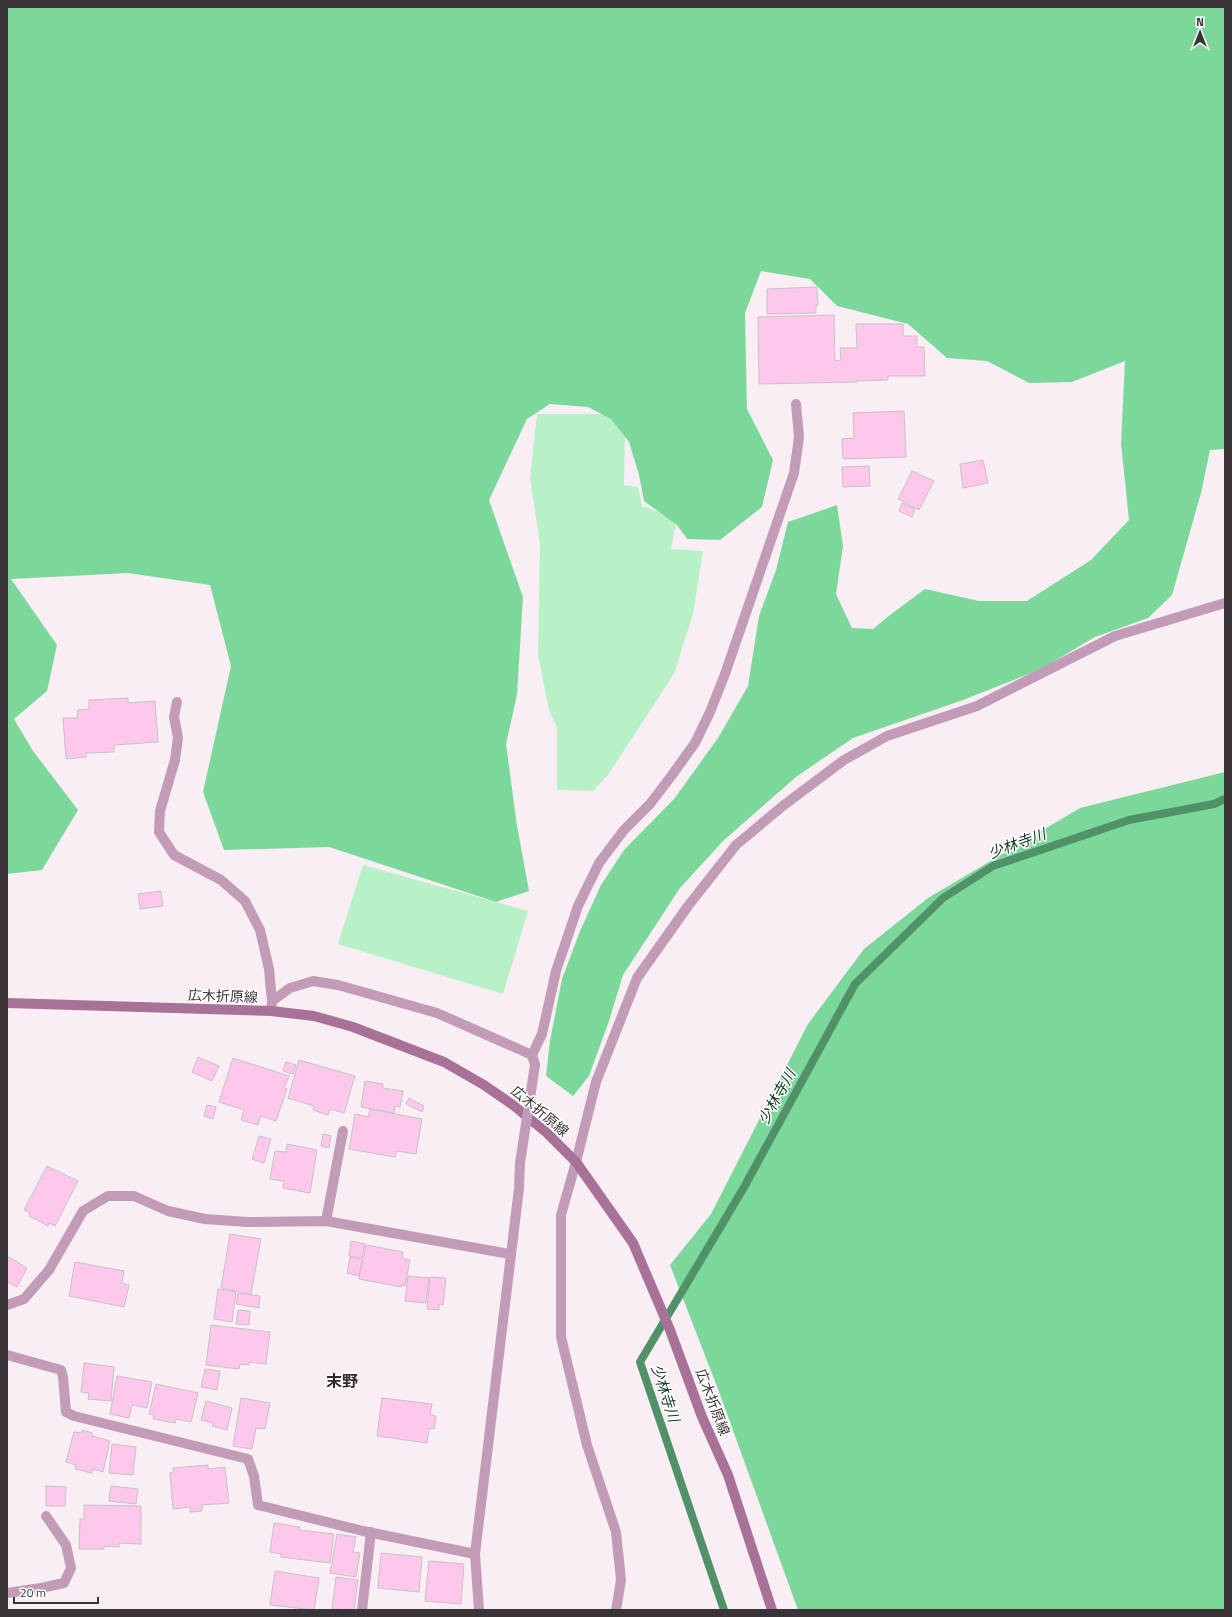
<svg xmlns="http://www.w3.org/2000/svg" width="1232" height="1617" font-family="'Titillium Web','Noto Sans JP',sans-serif">
  <rect width="100%" height="100%" fill="#f8eef4"/>
  <g fill="#b8f1c8">
    <path d="M537 414H607L625 430 624 485 638 487 642 506 677 518 671 549 703 551 693 614 674 674 608 775 593 791 557 790V728L549 710 538 655 540 544 530 478Z"/>
    <path d="M363 865 528 911 503 994 338 944Z"/>
  </g>
  <g fill="#7bd89a">
    <path d="M7 7H1225V449L1210 450 1201 493 1172 595 1148 618 1095 637 1041 669 963 700 853 738 796 777 723 841 680 888 623 975 609 1021 589 1076 573 1096 546 1076 550 1041 562 979 580 931 601 885 624 850 674 799 718 738 748 686 759 616 776 570 788 522 837 505 843 546 836 594 852 628 873 629 890 615 925 589 979 601H1027L1091 560 1129 520 1121 443 1125 361 1072 382 1029 383 987 361 947 358 908 324 837 306 810 279 761 271 745 313 747 409 773 460 762 507 720 540 687 539 677 525 644 501 639 475 629 442 611 419 588 407 550 404 527 419 489 500 523 597 517 695 506 744 517 826 529 891 496 902 329 847 224 850 203 792 231 666 210 585 128 573 11 579 57 645 47 691 14 719 33 751 78 810 42 870 7 874Z"/>
    <path d="M1225 772V1610H798L718 1389 670 1265 711 1214 808 1024 864 949 928 898 1080 808Z"/>
  </g>
  <g fill="none" stroke-linecap="round" stroke-linejoin="round">
    <path stroke="#519167" stroke-width="8" d="M724 1610 640 1362 743 1189 855 984 943 898 993 866 1129 820 1214 804 1225 799"/>
  </g>
  <g fill="#fdc8ec" stroke="#c9c0c6">
    <path d="M817 287 818 305H816V313L767 314V289Z"/>
    <path d="M834 315 835 361 841 360 840 348H857L856 324H903V336H917V347H924L925 376H888V380L857 381V382L759 384 758 317Z"/>
    <path d="M904 411 906 457 843 459 842 439 854 438 853 413Z"/>
    <path d="M983 460 988 483 963 488 960 464Z"/>
    <path d="M869 466 870 486 843 487 842 467Z"/>
    <path d="M912 471 934 481 919 510 898 499Z"/>
    <path d="M902 503 915 509 912 517 899 511Z"/>
    <path d="M128 698V703L155 701 158 742 114 745V752L86 753V757L66 759 63 718H77L78 710 89 709V700Z"/>
    <path d="M161 891 163 906 140 909 138 894Z"/>
    <path d="M198 1057 219 1066 212 1081 192 1072Z"/>
    <path d="M233 1058 289 1076 284 1088 287 1089 276 1121 261 1116 258 1125 241 1120 244 1110 219 1102Z"/>
    <path d="M299 1060 355 1076 344 1113 330 1109 328 1115 313 1110 314 1106 288 1098Z"/>
    <path d="M286 1062 296 1065 293 1074 283 1071Z"/>
    <path d="M365 1081 383 1084V1088L403 1091 400 1107 395 1106 394 1113 361 1107Z"/>
    <path d="M409 1098 424 1106 422 1112 406 1104Z"/>
    <path d="M207 1105 216 1107 213 1119 204 1116Z"/>
    <path d="M370 1109 422 1119 416 1154 397 1151 395 1157 349 1149 355 1114 368 1117Z"/>
    <path d="M323 1134 331 1136 329 1148 321 1146Z"/>
    <path d="M259 1136 271 1139 264 1163 252 1159Z"/>
    <path d="M287 1144 317 1150 310 1193 283 1188 284 1181 270 1179 275 1151 286 1152Z"/>
    <path d="M47 1166 78 1181 55 1226 49 1223 48 1226 29 1216 30 1213 24 1210Z"/>
    <path d="M230 1234 261 1239 251 1294 221 1288Z"/>
    <path d="M351 1241 365 1244 362 1258 349 1256Z"/>
    <path d="M366 1245 403 1252 402 1258 410 1260 405 1286 402 1285 401 1287 359 1279Z"/>
    <path d="M7 1256 27 1268 17 1287 7 1282Z"/>
    <path d="M350 1257 362 1260 359 1276 347 1273Z"/>
    <path d="M75 1262 124 1271 122 1283 129 1285 124 1307 69 1296Z"/>
    <path d="M408 1276 429 1278 426 1303 405 1301Z"/>
    <path d="M430 1277 446 1278 443 1305 439 1304V1310L427 1309Z"/>
    <path d="M218 1289 236 1292 232 1322 214 1319Z"/>
    <path d="M238 1293 260 1296 259 1308 236 1304Z"/>
    <path d="M238 1310 250 1311 249 1325 236 1324Z"/>
    <path d="M211 1325 270 1332 266 1364 249 1362V1365L240 1364 239 1369 206 1365Z"/>
    <path d="M84 1363 114 1367 111 1401 88 1399 89 1393 81 1392Z"/>
    <path d="M205 1369 220 1371 217 1390 201 1387Z"/>
    <path d="M117 1376 152 1382 147 1408 132 1405 129 1418 110 1414Z"/>
    <path d="M156 1384 198 1393 191 1422 176 1419 175 1423 153 1419 154 1415 149 1414Z"/>
    <path d="M241 1398 270 1403 265 1429 256 1428 252 1449 233 1446Z"/>
    <path d="M382 1398 432 1404 430 1415 436 1416 434 1429 429 1428 427 1443 377 1436Z"/>
    <path d="M206 1401 232 1408 227 1430 212 1426 213 1423 201 1420Z"/>
    <path d="M82 1430 92 1433V1436L110 1441 103 1472 93 1469 92 1473 75 1469 76 1465 66 1462 74 1432 81 1433Z"/>
    <path d="M112 1444 136 1447 133 1475 109 1473Z"/>
    <path d="M208 1465V1469L225 1467 229 1503 202 1505V1511L190 1512V1507L173 1509 170 1473 173 1472V1468Z"/>
    <path d="M46 1486 66 1487 65 1506H46Z"/>
    <path d="M111 1486 138 1489 136 1504 109 1501Z"/>
    <path d="M84 1505 141 1506V1544L119 1543V1547L104 1546V1549H79L80 1519H84Z"/>
    <path d="M274 1523 300 1527 299 1530 334 1534 330 1563 281 1557V1554L270 1552Z"/>
    <path d="M337 1534 356 1537 353 1552 360 1553 356 1577 330 1573Z"/>
    <path d="M381 1553 422 1557 419 1592 378 1588Z"/>
    <path d="M429 1561 464 1564 461 1604 425 1601Z"/>
    <path d="M275 1571 319 1578 314 1610 270 1605Z"/>
    <path d="M336 1577 358 1580 354 1610 332 1609Z"/>
  </g>
  <g fill="none" stroke-linecap="round" stroke-linejoin="round">
    <g stroke="#c29cb6" stroke-width="10">
      <path d="M177 702 174 717 178 738 175 760 160 811 159 832 174 855 221 880 245 901 260 930 269 969 272 1001"/>
      <path d="M532 1055 542 1034 556 971 578 906 599 863 624 830 650 804 672 775 695 743 710 712 725 674 794 473 799 437 796 404"/>
      <path d="M326 1221 343 1131"/>
    </g>
    <g stroke="#c29cb6" stroke-width="10">
      <path d="M271 1011 272 1001 290 988 313 981 338 985 437 1013 532 1055 535 1065"/>
      <path d="M7 1305 24 1299 49 1270 83 1211 108 1196H134L168 1211 205 1219 248 1222 326 1221 510 1254"/>
      <path d="M7 1355 61 1370 63 1377 66 1412 74 1416 248 1459 254 1476 258 1505 363 1531 475 1554"/>
      <path d="M7 1593 41 1588 64 1583 71 1568 66 1545 46 1516"/>
      <path d="M362 1610 371 1532"/>
      <path d="M479 1610 475 1554 519 1188 520 1163"/>
      <path d="M616 1610 621 1580 616 1532 587 1445 561 1337V1215L576 1162 596 1082 637 978 688 906 736 845 784 805 844 760 887 736 977 706 1115 636 1225 603"/>
    </g>
    <path stroke="#a87298" stroke-width="10" d="M7 1003 271 1011 314 1016 353 1027 444 1062 484 1085 513 1105 547 1133 576 1162 633 1243 670 1330 702 1417 728 1475 772 1610"/>
    <path stroke="#c29cb6" stroke-width="10" d="M520 1163 535 1065"/>
  </g>
  <g text-anchor="middle" stroke-width="3" stroke-linejoin="round" paint-order="stroke">
    <g font-size="14" fill="#383437" stroke="#fff">
      <text transform="translate(223 996) rotate(2)" y="5">広木折原線</text>
      <text transform="translate(540 1111) rotate(40)" y="5">広木折原線</text>
      <text transform="translate(713 1402) rotate(69)" y="5">広木折原線</text>
    </g>
    <g font-size="15" font-style="italic" fill="#123921" stroke="#fff">
      <text transform="translate(1017 844) rotate(-20)" y="5">少林寺川</text>
      <text transform="translate(777 1097) rotate(-61)" y="5">少林寺川</text>
      <text transform="translate(665 1393) rotate(72)" y="5">少林寺川</text>
    </g>
    <g font-size="16" font-weight="bold" fill="#30292d" stroke="#fff">
      <text x="342" y="1387">末野</text>
    </g>
  </g>
  <rect width="1232" height="1617" fill="none" stroke="#383437" stroke-width="16"/>
  <g transform="translate(1200 32)" stroke="#ffffff" stroke-width="3" paint-order="stroke">
  <path d="M0-3L7 15L0 10L-7 15Z" fill="#383437"/>
  <text y="-6" font-size="11" font-weight="bold" text-anchor="middle" fill="#383437">N</text>
  </g>
  <path d="M14 1597v6h84v-6" fill="none" stroke="#383437" stroke-width="2"/>
  <text x="20" y="1597" font-size="12" fill="#383437" stroke="#ffffff" stroke-width="3" paint-order="stroke">20 m</text>
</svg>
